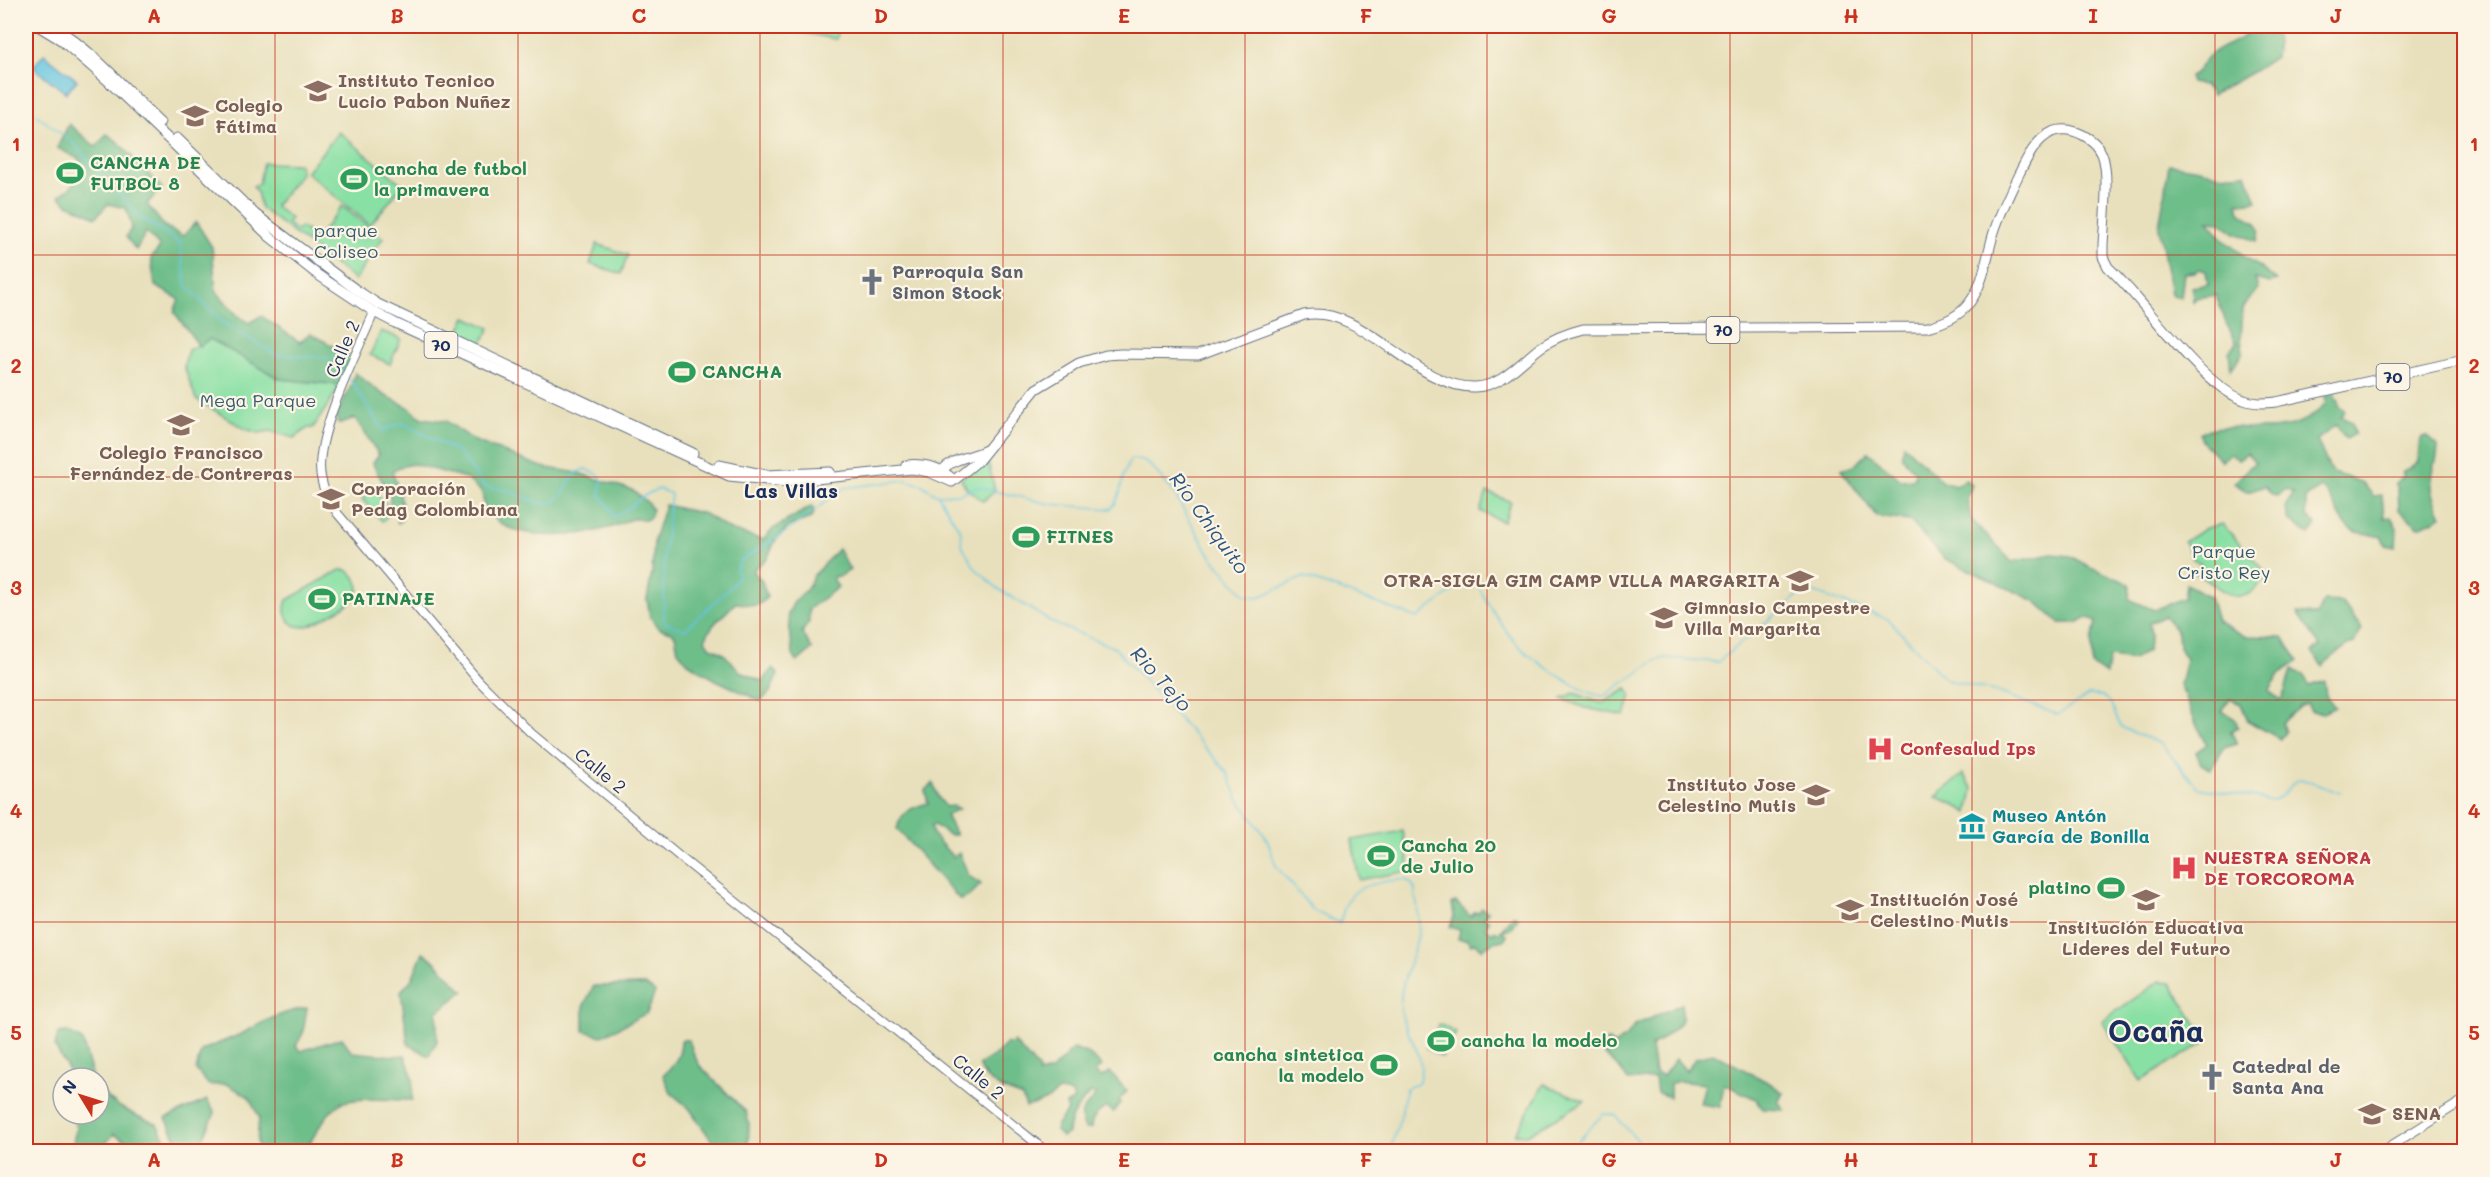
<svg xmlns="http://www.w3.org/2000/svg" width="2490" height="1177" font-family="Mali,sans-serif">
  <rect width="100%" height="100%" fill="#fcf5e5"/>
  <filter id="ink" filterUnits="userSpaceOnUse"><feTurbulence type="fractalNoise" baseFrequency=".0167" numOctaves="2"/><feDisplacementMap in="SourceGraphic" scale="12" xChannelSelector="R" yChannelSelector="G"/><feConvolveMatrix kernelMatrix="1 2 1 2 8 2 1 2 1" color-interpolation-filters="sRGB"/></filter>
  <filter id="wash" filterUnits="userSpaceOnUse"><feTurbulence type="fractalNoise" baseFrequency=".008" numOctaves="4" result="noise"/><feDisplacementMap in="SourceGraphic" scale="24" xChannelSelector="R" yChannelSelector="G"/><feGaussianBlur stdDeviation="1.35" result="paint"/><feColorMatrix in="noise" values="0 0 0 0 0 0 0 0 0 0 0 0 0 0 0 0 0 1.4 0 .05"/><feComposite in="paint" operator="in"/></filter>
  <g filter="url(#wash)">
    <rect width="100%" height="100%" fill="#e8e0bc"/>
    <g fill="#89e0a4" stroke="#528881" stroke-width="1.5">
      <path d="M769 26H838L836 39Z"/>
      <path d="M339 132 403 185 370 225 306 172Z"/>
      <path d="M263 163 299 164 301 173 275 206 291 219 287 223 297 231 301 227 317 238 342 206 383 238 355 280 261 208 257 192 253 186 259 184Z"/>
      <path d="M597 244 628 255 621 274 590 264Z"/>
      <path d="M466 317 490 328 481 344 459 331Z"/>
      <path d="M381 331 401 339 390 364 370 355Z"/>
      <path d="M210 338 280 379 341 385 313 428H308L294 438 270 431 259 433 245 429 196 399 184 366 188 350Z"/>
      <path d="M984 463 989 465 995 491 983 501 967 489 961 479 971 469Z"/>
      <path d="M373 489 393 511 382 521 362 499Z"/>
      <path d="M1487 492 1511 502 1503 522 1480 511Z"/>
      <path d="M2222 524 2266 572 2267 578C2260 583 2254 591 2248 594 2231 604 2211 580 2196 573L2201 563 2193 559 2184 542 2206 528Z"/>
      <path d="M340 570H347L355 577 359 587C359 588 357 595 357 596 352 604 317 623 307 626 290 630 281 614 287 600Z"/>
      <path d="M1627 689 1631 695 1625 716 1585 708 1562 699 1574 693 1602 703Z"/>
      <path d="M1963 774 1973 789 1968 813 1952 803 1936 797Z"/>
      <path d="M1403 831 1410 871 1359 880 1352 840Z"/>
      <path d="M2160 981 2170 982 2207 1041 2141 1081 2102 1021Z"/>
      <path d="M1439 1024 1456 1033 1442 1057 1426 1048Z"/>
      <path d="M1544 1084 1585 1101 1527 1135 1515 1134Z"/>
    </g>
    <g fill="#6ebe8a" stroke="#447674" stroke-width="1.5">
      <path d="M2253 26H2274L2277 42 2275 57 2254 71 2212 95 2204 85 2191 83 2189 77C2199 73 2201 64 2209 56 2222 44 2245 42 2253 26Z"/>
      <path d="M69 124 96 147 107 134 117 141 162 188 147 204 164 226 183 236 196 222 212 247 216 291 237 315 249 323 261 316 300 342 310 333 352 357 341 385 280 379 210 339 199 346 174 312 179 299 155 286 151 258 160 247 146 232 136 250 126 237 132 227 126 208 108 204 96 217 68 204 59 196 71 187 82 168 79 159 57 148Z"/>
      <path d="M2169 164 2205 170 2219 175 2246 173 2257 201 2238 203 2240 212 2256 223 2260 230 2257 241 2235 233 2220 222 2208 221 2225 241 2277 281 2270 283 2255 279 2258 288 2243 308 2241 339 2243 353 2231 369 2229 352 2237 343 2226 323 2216 295 2196 298 2193 302 2192 287 2208 284 2206 271 2198 269 2195 272 2184 273 2181 298 2171 294 2159 228Z"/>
      <path d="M355 373 384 395 408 407 422 418 446 421 475 441 542 467 578 473 632 490 648 503 652 510 651 516 646 520C622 517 632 522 612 527 580 536 544 539 512 529 501 526 493 517 485 511L482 492 465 478 413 464 399 467 392 472C399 487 404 505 401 521L398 523 390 502V495C383 489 385 484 380 477 377 471 374 469 373 463L379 455 355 418 338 424 336 416C342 401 353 388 355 373Z"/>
      <path d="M2335 394V399L2339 401V407L2345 411 2341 417 2352 422 2355 434 2346 439 2336 425 2317 440 2331 472 2363 483 2373 496 2382 495 2384 518 2391 517 2397 528 2396 547 2385 545 2382 537C2373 535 2356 534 2349 528 2335 516 2337 499 2321 488L2306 498V515L2316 524 2310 535 2289 520 2285 507 2294 493 2286 489 2278 496 2272 495 2265 486 2248 492 2234 483 2255 462 2247 453 2238 459 2230 453 2222 461 2202 441 2200 434C2212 422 2247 429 2264 429 2287 430 2311 420 2326 404L2325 396Z"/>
      <path d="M2422 437H2428L2438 446C2438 461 2433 466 2432 479 2430 492 2437 504 2442 516L2419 527 2399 510 2398 489 2395 483 2404 476 2402 472 2418 462 2419 446Z"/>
      <path d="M1903 444 1942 482 1955 486 1966 480 1972 485 1967 498 1971 519 2012 562 2052 554 2070 556 2088 566 2130 584 2129 599 2154 610 2184 598 2186 584 2210 597 2217 621 2244 636 2283 637 2298 661 2279 674 2269 691 2280 700C2288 691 2286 679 2293 669L2296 673 2304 675 2309 686 2324 681 2326 696 2335 707 2323 713 2311 711 2307 704 2301 706 2282 723 2285 731 2280 739 2248 721 2241 704 2230 699 2222 711 2235 719 2238 727 2231 731 2237 744 2224 748 2211 769 2201 764 2196 752 2207 744 2196 724 2180 685 2186 659 2179 648 2178 633 2165 616 2149 623 2151 634 2147 651 2133 660 2109 657 2106 675 2092 665V642L2096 622 2087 617 2077 623H2060L2035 601 1945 559 1910 521 1877 517 1841 470 1856 464 1868 452 1901 480 1914 479 1915 472 1902 457Z"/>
      <path d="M665 505 705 514 730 530 763 540 773 529 812 506 814 513 811 518 789 526 775 541 767 559 755 568 754 572 762 581 767 597C756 611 749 603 735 603 725 615 710 624 705 640L709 646 724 654 741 672 762 681 773 668 778 674 770 692 761 701 716 680 688 663 678 651 675 635 672 632 658 628 650 616 647 599 652 573 654 540Z"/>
      <path d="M838 549 850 570 839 577 834 576 833 579 838 587 809 609V622L802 632 812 649 797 662 793 655 788 614 794 602 807 589 814 575Z"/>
      <path d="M2324 601 2342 602 2362 629 2354 643 2347 645 2322 666 2312 652 2320 646 2297 613 2316 615Z"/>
      <path d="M933 783 938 797 946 807 953 806 959 809 946 815 956 835H949L934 825 931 827 933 835 953 857 959 853 969 876 981 884 969 896 960 900 897 829C901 810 912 808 928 803L925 790Z"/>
      <path d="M1456 902 1471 917 1475 912 1478 913 1482 908 1488 912 1484 917 1489 921 1485 928 1493 933 1495 930 1499 933 1513 915 1518 918 1509 930 1505 929 1503 932 1507 936 1504 940 1493 942 1482 949 1475 943 1471 945 1467 940 1458 939 1460 930 1450 927 1454 916 1452 903Z"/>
      <path d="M423 952C439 962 449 979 464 991L437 1012V1041L429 1056 408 1044 401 991 412 979Z"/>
      <path d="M645 985 655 992 647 1013 602 1036 584 1031V1005L594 986Z"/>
      <path d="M1682 1004V1020C1674 1029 1661 1041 1651 1046L1655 1073 1663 1076 1676 1059 1686 1071 1695 1059 1713 1053 1771 1084 1783 1093 1778 1101 1784 1110 1763 1109 1756 1099 1724 1084 1720 1107 1700 1104 1705 1084 1678 1081 1670 1084V1097L1657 1093 1655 1078 1628 1081 1621 1070 1602 1052 1607 1040 1614 1045 1627 1036 1635 1025Z"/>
      <path d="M307 1008 303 1033 296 1046 301 1051 342 1038 352 1052 393 1056 405 1055 413 1078 412 1100C397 1100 349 1096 338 1105 323 1117 315 1135 305 1151H260L257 1143 259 1117 249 1097 227 1084 209 1085 196 1070 201 1051C215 1044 231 1039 245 1032 265 1021 284 1011 307 1008Z"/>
      <path d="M67 1032 82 1040 93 1078H73L55 1047 58 1033Z"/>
      <path d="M681 1040H689L694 1055 700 1066 746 1112 749 1124 748 1148 734 1151H712L715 1145 689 1108 671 1093 663 1075C675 1064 681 1056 681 1040Z"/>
      <path d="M1014 1042 1039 1070 1038 1074 1051 1071 1073 1049 1087 1053 1102 1066 1095 1071 1100 1078 1110 1072 1127 1091 1119 1100 1121 1103 1113 1112 1107 1107C1098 1112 1091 1117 1091 1129H1085C1075 1107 1088 1110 1096 1094L1090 1093C1079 1106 1069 1115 1068 1133L1062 1137 1056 1131 1057 1124 1068 1111 1066 1105 1074 1100 1072 1093 1058 1091C1049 1101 1038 1104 1026 1107L1022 1097C1008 1092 983 1081 979 1065L997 1054 1007 1043 1010 1045Z"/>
      <path d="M99 1088C109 1105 138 1117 157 1124L168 1146 133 1145 114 1134 106 1143 103 1151H71L76 1129 74 1114H99Z"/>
      <path d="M207 1100 215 1113 203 1139 180 1147 166 1118Z"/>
    </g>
    <path fill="#63c6e1" stroke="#3f7aa0" stroke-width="1.5" d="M44 54 77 80 66 93 33 67Z"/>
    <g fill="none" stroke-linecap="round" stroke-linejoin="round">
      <g stroke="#63c6e1" stroke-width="1.5">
        <path d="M26 107 72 142 140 217 180 243 186 285 223 323 277 355 336 358 344 371"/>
        <path d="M349 378 383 430 403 423 458 452 485 487C493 488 502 489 509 491 528 498 549 514 564 492 571 481 572 473 585 469L599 475 602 480 600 495 609 506 614 517C631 509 641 494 659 489L671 494 664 554V622L685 630C702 611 723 598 738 577L736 570 740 561 783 534 844 488 905 480 922 485 938 495 961 532 962 545 975 568 997 588 1053 623 1115 648 1227 772 1238 799 1267 839 1276 866 1314 911 1340 923C1343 910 1346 898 1358 890 1366 884 1395 879 1405 880 1410 881 1413 885 1415 889 1416 903 1421 921 1418 935 1413 959 1398 985 1401 1011 1405 1039 1429 1054 1418 1084L1406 1088 1401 1116 1390 1150 1398 1152"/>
        <path d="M938 495 958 494 978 487 1050 504 1111 509C1125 493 1118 478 1131 459L1143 461 1151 466 1171 489 1211 556 1245 595 1259 597 1304 577 1417 618 1467 581 1477 584C1486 601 1505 632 1518 645 1533 660 1584 696 1604 696L1655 661 1664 658 1718 662 1801 593 1813 592 1888 619 1946 680 1998 692 2058 715 2088 695 2102 696C2116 702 2113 719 2123 728L2161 744 2198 788 2273 801C2285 797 2289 782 2301 779L2340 793"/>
        <path d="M1568 1152 1603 1114 1615 1115 1647 1152"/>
      </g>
    </g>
  </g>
  <g filter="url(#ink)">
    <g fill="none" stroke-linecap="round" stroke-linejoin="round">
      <defs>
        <g id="tertiary">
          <path d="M374 312C358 352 313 437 321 477 323 491 330 502 338 514L478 680 531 733 680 857 1047 1152"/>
          <path d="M2381 1152 2464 1100"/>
        </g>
        <g id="primary">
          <path d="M38 26 61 40 106 79 270 237 318 275 374 312 395 323 729 476 787 482 912 469 929 472 952 482 979 460 1036 389 1079 363 1106 355 1121 354 1198 355 1304 315C1363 304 1416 389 1475 387 1503 386 1519 363 1541 347 1554 338 1567 333 1583 329L1928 327C1945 322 1959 317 1970 302 1985 282 1987 252 1995 229 2001 211 2009 195 2017 178 2030 152 2046 116 2083 135 2091 139 2098 145 2102 154 2110 173 2104 223 2103 245V257L2108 267C2145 301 2200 385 2244 400 2254 404 2265 403 2276 402L2464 360"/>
          <path d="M53 26C94 51 125 89 160 122"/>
          <path d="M177 138 255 214 355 289 378 304 693 453"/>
          <path d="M719 465 766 475 830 472"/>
          <path d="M906 465C926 463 939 467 954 480"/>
          <path d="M939 475C950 457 968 459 986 450"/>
        </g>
      </defs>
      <use href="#tertiary" stroke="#636d7f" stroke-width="10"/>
      <use href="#primary" stroke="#636d7f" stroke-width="11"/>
      <use href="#tertiary" stroke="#fff" stroke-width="8"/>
      <use href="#primary" stroke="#fff" stroke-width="9"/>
    </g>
  </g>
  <path fill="none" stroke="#c8321e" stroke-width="1.5" stroke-opacity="0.55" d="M275 26V1152M518 26V1152M760 26V1152M1003 26V1152M1245 26V1152M1487 26V1152M1730 26V1152M1972 26V1152M2215 26V1152M26 255H2464M26 477H2464M26 700H2464M26 922H2464"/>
  <defs>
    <symbol id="university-bare" viewBox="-9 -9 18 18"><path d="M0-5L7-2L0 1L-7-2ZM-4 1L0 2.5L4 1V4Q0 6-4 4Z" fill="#8d6e63" stroke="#fcf5e5" stroke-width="2.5" paint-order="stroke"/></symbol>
    <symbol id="school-bare" viewBox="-9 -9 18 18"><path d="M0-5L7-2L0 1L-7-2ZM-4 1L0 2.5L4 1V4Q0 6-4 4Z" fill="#8d6e63" stroke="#fcf5e5" stroke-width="2.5" paint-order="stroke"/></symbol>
    <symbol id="stadium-bare" viewBox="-9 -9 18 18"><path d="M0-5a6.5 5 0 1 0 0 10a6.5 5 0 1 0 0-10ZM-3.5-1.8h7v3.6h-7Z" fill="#2e9e5b" stroke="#fcf5e5" stroke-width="2.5" paint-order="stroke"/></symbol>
    <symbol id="church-bare" viewBox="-9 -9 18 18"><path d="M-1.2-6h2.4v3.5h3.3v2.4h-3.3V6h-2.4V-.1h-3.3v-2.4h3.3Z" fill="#6b7280" stroke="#fcf5e5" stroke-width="2.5" paint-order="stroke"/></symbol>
    <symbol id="hospital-bare" viewBox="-9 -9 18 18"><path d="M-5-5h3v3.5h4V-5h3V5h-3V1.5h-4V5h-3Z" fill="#e0444e" stroke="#fcf5e5" stroke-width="2.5" paint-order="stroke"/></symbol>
    <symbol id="museum-bare" viewBox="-9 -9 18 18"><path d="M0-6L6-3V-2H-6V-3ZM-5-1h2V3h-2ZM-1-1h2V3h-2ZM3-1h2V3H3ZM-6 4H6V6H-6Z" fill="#0f9aa8" stroke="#fcf5e5" stroke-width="2.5" paint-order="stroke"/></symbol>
  </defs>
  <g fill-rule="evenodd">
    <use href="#university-bare" x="299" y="72" width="38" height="38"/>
    <use href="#school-bare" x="176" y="97" width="38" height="38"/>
    <use href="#stadium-bare" x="51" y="154" width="38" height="38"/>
    <use href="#stadium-bare" x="335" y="160" width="38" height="38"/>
    <use href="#church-bare" x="853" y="263" width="38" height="38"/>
    <use href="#stadium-bare" x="663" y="353" width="38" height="38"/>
    <use href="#school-bare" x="162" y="406" width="38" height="38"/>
    <use href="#school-bare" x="312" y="480" width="38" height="38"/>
    <use href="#stadium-bare" x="1007" y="518" width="38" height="38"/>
    <use href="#school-bare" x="1781" y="562" width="38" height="38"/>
    <use href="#stadium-bare" x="303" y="580" width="38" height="38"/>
    <use href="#school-bare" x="1645" y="599" width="38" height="38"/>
    <use href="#hospital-bare" x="1861" y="730" width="38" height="38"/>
    <use href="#school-bare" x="1797" y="776" width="38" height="38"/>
    <use href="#museum-bare" x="1953" y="807" width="38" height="38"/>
    <use href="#stadium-bare" x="1362" y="837" width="38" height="38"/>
    <use href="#hospital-bare" x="2165" y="849" width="38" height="38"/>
    <use href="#stadium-bare" x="2092" y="869" width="38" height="38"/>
    <use href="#school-bare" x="2127" y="881" width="38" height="38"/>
    <use href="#school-bare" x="1831" y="891" width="38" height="38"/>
    <use href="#stadium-bare" x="1422" y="1022" width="38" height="38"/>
    <use href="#stadium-bare" x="1365" y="1046" width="38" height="38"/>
    <use href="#church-bare" x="2193" y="1058" width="38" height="38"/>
    <use href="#university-bare" x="2353" y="1095" width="38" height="38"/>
  </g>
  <g text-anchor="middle" stroke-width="4.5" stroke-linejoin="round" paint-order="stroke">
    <g fill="#fcf5e5" stroke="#5e6a86" stroke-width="1.5">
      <rect x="1706.5" y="317" width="33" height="26" rx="4.5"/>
      <rect x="424.5" y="332" width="33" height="26" rx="4.5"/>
      <rect x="2376.5" y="364" width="33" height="26" rx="4.5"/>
    </g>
    <g font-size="16" font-weight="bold" fill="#1b2f5e">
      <text x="1723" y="336">70</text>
      <text x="441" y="351">70</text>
      <text x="2393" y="383">70</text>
    </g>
    <g font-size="18" font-weight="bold" fill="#785e54" stroke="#fcf5e5" text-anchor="start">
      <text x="338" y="87">Instituto Tecnico<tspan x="338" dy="21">Lucio Pabon Nuñez</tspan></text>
      <text x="215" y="112">Colegio<tspan x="215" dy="21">Fátima</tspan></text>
      <text x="181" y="459" text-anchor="middle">Colegio Francisco<tspan x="181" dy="21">Fernández de Contreras</tspan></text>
      <text x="351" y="495">Corporación<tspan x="351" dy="21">Pedag Colombiana</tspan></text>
      <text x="1780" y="587" text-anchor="end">OTRA-SIGLA GIM CAMP VILLA MARGARITA</text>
      <text x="1684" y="614">Gimnasio Campestre<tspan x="1684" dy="21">Villa Margarita</tspan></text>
      <text x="1796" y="791" text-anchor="end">Instituto Jose<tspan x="1796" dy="21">Celestino Mutis</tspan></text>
      <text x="1870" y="906">Institución José<tspan x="1870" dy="21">Celestino Mutis</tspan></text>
      <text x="2146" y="934" text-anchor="middle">Institución Educativa<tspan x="2146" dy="21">Lideres del Futuro</tspan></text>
      <text x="2392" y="1120">SENA</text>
    </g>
    <g font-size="18" font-weight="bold" fill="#27864d" stroke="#fcf5e5" text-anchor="start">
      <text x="90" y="169">CANCHA DE<tspan x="90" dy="21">FUTBOL 8</tspan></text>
      <text x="374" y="175">cancha de futbol<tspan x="374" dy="21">la primavera</tspan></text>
      <text x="702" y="378">CANCHA</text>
      <text x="1046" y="543">FITNES</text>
      <text x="342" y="605">PATINAJE</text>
      <text x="1401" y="852">Cancha 20<tspan x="1401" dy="21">de Julio</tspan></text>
      <text x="2091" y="894" text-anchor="end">platino</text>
      <text x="1461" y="1047">cancha la modelo</text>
      <text x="1364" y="1061" text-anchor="end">cancha sintetica<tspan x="1364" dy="21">la modelo</tspan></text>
    </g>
    <g font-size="18" fill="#365b70" stroke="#fcf5e5">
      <text x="346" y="237">parque<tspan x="346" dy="21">Coliseo</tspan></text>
      <text x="258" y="407">Mega Parque</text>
      <text x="2224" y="558">Parque<tspan x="2224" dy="21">Cristo Rey</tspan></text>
    </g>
    <g font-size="18" font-weight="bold" fill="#5b616d" stroke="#fcf5e5" text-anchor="start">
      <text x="892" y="278">Parroquia San<tspan x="892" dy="21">Simon Stock</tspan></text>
      <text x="2232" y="1073">Catedral de<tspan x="2232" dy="21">Santa Ana</tspan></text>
    </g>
    <g font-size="18" fill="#1b2f5e" stroke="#fcf5e5">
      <text transform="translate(343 349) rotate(-67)" y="6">Calle 2</text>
      <text transform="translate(600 771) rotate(39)" y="6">Calle 2</text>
      <text transform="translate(978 1077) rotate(39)" y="6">Calle 2</text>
    </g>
    <g font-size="18" font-weight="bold" fill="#be3a42" stroke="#fcf5e5" text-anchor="start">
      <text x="1900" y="755">Confesalud Ips</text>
      <text x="2204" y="864">NUESTRA SEÑORA<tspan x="2204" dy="21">DE TORCOROMA</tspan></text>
    </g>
    <g font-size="18" font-weight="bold" fill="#0d838f" stroke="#fcf5e5" text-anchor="start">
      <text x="1992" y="822">Museo Antón<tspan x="1992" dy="21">García de Bonilla</tspan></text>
    </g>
    <g font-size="20" font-weight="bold" fill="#1b2f5e" stroke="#fcf5e5">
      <text x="791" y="498">Las Villas</text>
    </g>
    <g font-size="20" font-style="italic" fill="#2d557f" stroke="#fcf5e5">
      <text transform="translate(1209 523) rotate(54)" y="7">Río Chiquito</text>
      <text transform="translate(1161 679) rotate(48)" y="7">Rio Tejo</text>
    </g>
    <g font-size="30" font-weight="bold" fill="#1b2f5e" stroke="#fcf5e5">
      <text x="2156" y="1042">Ocaña</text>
    </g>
  </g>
  <rect width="2490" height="1177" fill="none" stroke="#fcf5e5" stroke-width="66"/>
  <g transform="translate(81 1096) rotate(308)"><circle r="28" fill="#fcf5e5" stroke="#a2a6af" stroke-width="1.5"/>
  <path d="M0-4.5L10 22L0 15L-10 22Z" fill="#c8321e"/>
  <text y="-9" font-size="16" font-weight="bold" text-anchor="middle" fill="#1b2f5e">N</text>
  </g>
  <rect x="33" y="33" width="2424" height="1111" fill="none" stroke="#c8321e" stroke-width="2"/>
  <g font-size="20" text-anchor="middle" font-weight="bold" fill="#c8321e">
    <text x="154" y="23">A</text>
    <text x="397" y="23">B</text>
    <text x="639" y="23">C</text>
    <text x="881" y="23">D</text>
    <text x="1124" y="23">E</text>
    <text x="1366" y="23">F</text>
    <text x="1609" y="23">G</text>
    <text x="1851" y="23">H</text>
    <text x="2093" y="23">I</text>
    <text x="2336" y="23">J</text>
    <text x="16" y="151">1</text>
    <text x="2474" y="151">1</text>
    <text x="16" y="373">2</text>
    <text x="2474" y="373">2</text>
    <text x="16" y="595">3</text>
    <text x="2474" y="595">3</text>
    <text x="16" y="818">4</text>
    <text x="2474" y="818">4</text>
    <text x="16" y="1040">5</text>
    <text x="2474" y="1040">5</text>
    <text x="154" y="1167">A</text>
    <text x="397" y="1167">B</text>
    <text x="639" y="1167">C</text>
    <text x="881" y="1167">D</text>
    <text x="1124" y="1167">E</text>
    <text x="1366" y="1167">F</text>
    <text x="1609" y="1167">G</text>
    <text x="1851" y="1167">H</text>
    <text x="2093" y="1167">I</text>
    <text x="2336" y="1167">J</text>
  </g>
</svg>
